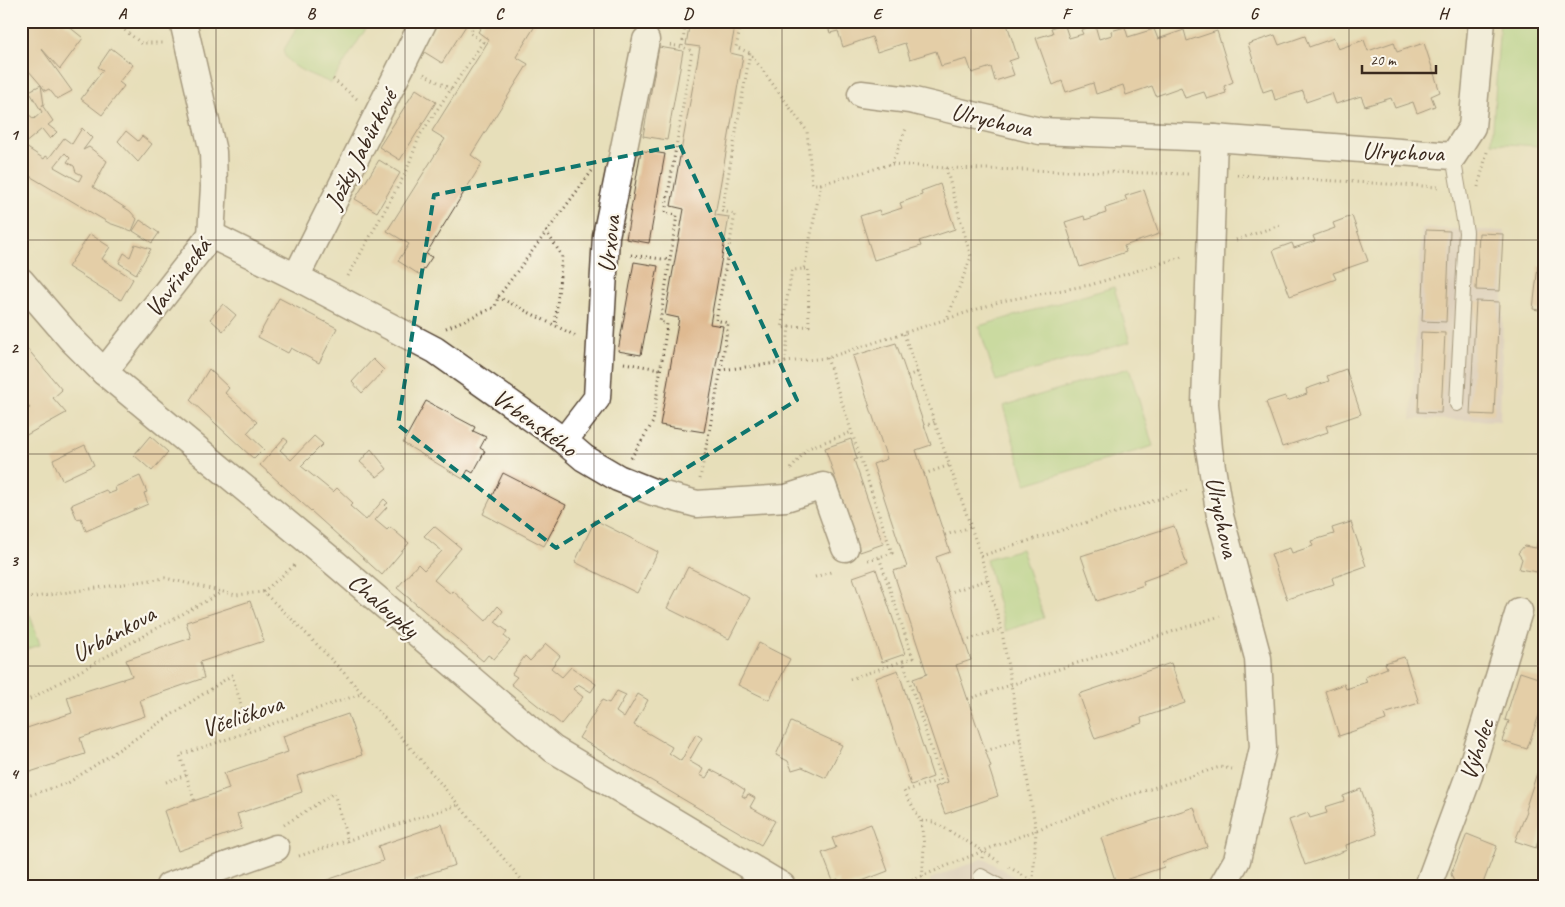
<svg xmlns="http://www.w3.org/2000/svg" width="1565" height="907" font-family="Caveat,sans-serif">
  <rect width="100%" height="100%" fill="#fbf7ec"/>
  <filter id="ink" filterUnits="userSpaceOnUse"><feTurbulence type="fractalNoise" baseFrequency=".02" numOctaves="2"/><feDisplacementMap in="SourceGraphic" scale="10" xChannelSelector="R" yChannelSelector="G"/><feConvolveMatrix kernelMatrix="1 2 1 2 8 2 1 2 1" color-interpolation-filters="sRGB"/></filter>
  <filter id="wash" filterUnits="userSpaceOnUse"><feTurbulence type="fractalNoise" baseFrequency=".0096" numOctaves="4" result="noise"/><feDisplacementMap in="SourceGraphic" scale="20" xChannelSelector="R" yChannelSelector="G"/><feGaussianBlur stdDeviation="1.12" result="paint"/><feColorMatrix in="noise" values="0 0 0 0 0 0 0 0 0 0 0 0 0 0 0 0 0 1.4 0 .05"/><feComposite in="paint" operator="in"/></filter>
  <g filter="url(#wash)">
    <rect width="100%" height="100%" fill="#e7dfba"/>
    <g fill="#d2bfc0">
      <path d="M1422 228 1505 231 1500 421 1411 419Z"/>
      <path d="M984 858 1029 886H931L930 879Z"/>
    </g>
    <g fill="#a6d482" stroke="#707f50">
      <path d="M301 21H371L331 83C316 76 288 69 283 51Z"/>
      <path d="M1500 21H1544V96L1539 146 1492 143Z"/>
      <path d="M1114 287 1130 342 996 381 979 326Z"/>
      <path d="M1129 368 1153 446 1026 484 1003 406Z"/>
      <path d="M1021 549 1044 618 1006 631 986 559Z"/>
      <path d="M30 615 40 645 21 651V617Z"/>
    </g>
    <g id="blocks">
      <g fill="#dfba91" fill-rule="evenodd">
        <path d="M21 21H55L59 24 62 21 83 38 60 69 41 48 72 91 57 99 49 89 45 91 41 85 44 105H42L53 121 48 125 57 132 50 139 42 129 23 145 44 159 46 156 49 158 64 138 72 144 82 128 92 138 83 150 89 147 107 161 93 187 130 211 137 219 132 231 109 223 21 171V108L34 119 42 112 29 91 41 85 28 70 21 72V60L25 58 21 55ZM65 153 70 158 67 162 74 166 76 172 82 175 79 181 54 167Z"/>
        <path d="M440 21H469L442 63 421 50Z"/>
        <path d="M485 21H538L516 57 528 64 471 155 482 163 426 254 432 257 420 275 398 261 409 244 387 231 445 139 432 131 489 40 478 32Z"/>
        <path d="M690 21H736L730 53 743 56 715 215 729 217 710 324 723 326 704 432 660 425 679 318 665 315 684 209 671 206 700 47 686 45Z"/>
        <path d="M826 21H946L948 26 961 21H1006L1018 58 1009 61 1014 75 995 81 991 67 972 73 967 59 941 66 936 51 910 59 905 43 877 52 872 37 843 47 838 31 830 33Z"/>
        <path d="M1064 23 1069 38 1083 34 1081 30 1095 25 1099 39 1112 35 1111 31 1125 27 1128 37 1154 29 1158 39 1184 30 1187 41 1217 31 1233 82 1224 86 1226 93 1207 99 1204 92 1185 98 1181 87 1156 96 1152 86 1126 95 1123 85 1096 94 1093 83 1066 92 1062 81 1053 85 1036 38 1053 33 1051 28Z"/>
        <path d="M1275 35 1279 45 1305 36 1309 47 1334 38 1338 49 1364 40 1368 51 1394 42 1397 52 1424 43 1440 92 1431 96 1435 106 1417 113 1413 102 1395 108 1391 98 1365 106 1361 96 1336 104 1332 93 1306 102 1303 91 1275 100 1272 89 1263 92 1248 44Z"/>
        <path d="M659 47 683 51 667 140 643 136Z"/>
        <path d="M111 48 133 65 119 82 124 86 102 115 81 99 103 70 98 67Z"/>
        <path d="M416 89 436 102 400 160 379 147Z"/>
        <path d="M126 131 138 141 142 136 152 144 138 162 118 141Z"/>
        <path d="M641 150 665 154 649 243 626 239Z"/>
        <path d="M379 160 400 173 377 212 355 199Z"/>
        <path d="M940 184 955 229 919 241 921 246 874 260 860 216 879 210 881 215 902 208 900 203 922 195 921 191Z"/>
        <path d="M1144 190 1159 234 1124 246 1126 252 1080 267 1065 222 1084 216 1085 220 1106 213 1105 208 1127 201 1125 196Z"/>
        <path d="M1352 216 1368 261 1333 273 1336 279 1290 296 1273 250 1292 243 1294 248 1315 241 1313 236 1335 228 1333 223Z"/>
        <path d="M140 220 159 233 152 243 133 231Z"/>
        <path d="M1426 230 1450 231 1446 322 1422 321Z"/>
        <path d="M1479 233 1503 234 1500 291 1476 290Z"/>
        <path d="M90 234 110 247 102 259 133 279 121 300 68 267Z"/>
        <path d="M135 244 151 249 136 274 119 263 124 253 130 257Z"/>
        <path d="M634 262 658 266 641 355 618 351Z"/>
        <path d="M1538 266 1544 267V311L1533 309Z"/>
        <path d="M279 298 337 328 319 363 291 348 288 353 258 337Z"/>
        <path d="M1476 301 1499 302 1494 415 1470 414Z"/>
        <path d="M223 304 236 315 223 331 210 319Z"/>
        <path d="M1421 332 1445 333 1441 413 1418 412Z"/>
        <path d="M21 341 62 390 53 398 66 413 21 438V412L30 408 21 398Z"/>
        <path d="M896 343 931 445 916 450 950 552 936 557 971 660 956 665 991 767 989 768 998 796 945 814 935 787 948 782 913 679 927 674 893 571 907 567 873 464 887 459 853 356Z"/>
        <path d="M373 359 384 370 362 393 352 382Z"/>
        <path d="M209 369 229 388 225 393 257 422 247 433 264 449 254 459 190 400Z"/>
        <path d="M1346 369 1361 414 1326 426 1328 432 1282 447 1266 402 1285 396 1287 401 1307 394 1306 389 1329 381 1327 376Z"/>
        <path d="M426 401 475 427 473 431 486 437 480 448 485 451 473 473 468 470 463 479 403 443Z"/>
        <path d="M150 436 168 452 152 471 134 455Z"/>
        <path d="M314 436 323 444 301 466 333 492 337 488 353 503 350 506 366 520 384 499 388 503 385 505 387 507 375 520 387 530 390 527 409 543 382 575 260 465 284 438 288 441 280 450 291 460Z"/>
        <path d="M851 439 857 459 854 460 883 544 860 552 825 448Z"/>
        <path d="M85 445 94 465 62 480 53 460Z"/>
        <path d="M371 449 387 469 377 477 360 462Z"/>
        <path d="M503 473 566 505 544 546 483 514Z"/>
        <path d="M140 476 147 492 144 493 148 504 86 531 81 518 77 519 71 505 106 490 108 494 116 491 115 487Z"/>
        <path d="M595 520 658 552 637 593 575 562Z"/>
        <path d="M1351 522 1366 566 1332 578 1334 584 1287 599 1271 554 1290 548 1292 553 1313 546 1311 541 1334 534 1332 528Z"/>
        <path d="M434 526 461 548 434 580 451 594 453 591 486 621 498 606 503 611 495 622 507 631 504 636 510 641 494 659 488 655 483 661 397 588 418 564 424 570 442 551 424 536Z"/>
        <path d="M1174 526 1187 565 1143 581 1144 585 1097 601 1081 556Z"/>
        <path d="M1539 534H1544V595L1539 594 1543 573 1519 569 1522 559 1518 553 1524 546 1536 548Z"/>
        <path d="M688 567 750 598 729 639 667 608Z"/>
        <path d="M876 569 905 654 882 662 853 577Z"/>
        <path d="M250 601 264 641 200 662 204 678 140 700 145 716 80 738 85 754 21 775V730L72 713 67 697 132 676 126 660 191 638 186 622Z"/>
        <path d="M759 643 790 659 769 700 738 685Z"/>
        <path d="M546 644 560 656 551 668 562 677 571 667 596 684 591 692 578 684 573 689 583 697 561 724 511 684 517 677 512 674 525 656 530 661Z"/>
        <path d="M1404 657 1419 703 1384 714 1386 720 1339 736 1325 691 1344 684 1346 689 1367 682 1365 677 1387 668 1385 663Z"/>
        <path d="M1171 663 1185 703 1141 718 1142 723 1095 739 1079 694Z"/>
        <path d="M898 670 933 777 911 785 876 678Z"/>
        <path d="M1520 672 1544 680V701L1527 749 1502 741 1509 721 1505 720Z"/>
        <path d="M617 691 626 695 616 712 624 718 638 694 648 700 634 725 672 747 669 753 681 761 696 734 702 738 689 761 703 769 700 775 706 778 711 770 730 780 745 790 742 796 746 798 748 794 755 798 750 807 775 821 761 845 579 738 602 700 609 703Z"/>
        <path d="M348 714 362 755 297 776 302 792 237 814 242 829 178 851 164 811 229 789 224 773 288 752 283 736Z"/>
        <path d="M791 722 842 745 826 778 802 767 792 770 788 761 776 755Z"/>
        <path d="M1537 773 1544 775V820L1536 848 1515 841 1527 811 1525 810Z"/>
        <path d="M1361 789 1377 834 1346 845 1347 850 1305 865 1289 820 1308 813 1310 818 1327 813 1325 807 1344 801 1343 796Z"/>
        <path d="M1194 807 1207 847 1162 862 1164 867 1116 883 1101 838Z"/>
        <path d="M442 824 455 865 391 886H319L318 883 383 861 378 846Z"/>
        <path d="M871 824 888 871 849 886H840L838 879 833 881 822 853 836 848 832 838Z"/>
        <path d="M1467 834 1497 846 1482 886H1453L1454 882 1451 874Z"/>
      </g>
    </g>
  </g>
  <g filter="url(#ink)">
    <use href="#blocks" fill-opacity="0" stroke="#554535" stroke-width="1"/>
    <g fill="none" stroke-linecap="round" stroke-linejoin="round">
      <defs>
        <g id="lane">
          <path d="M1453 156 1466 232 1457 404"/>
          <path d="M981 876 999 886"/>
        </g>
        <g id="street">
          <path d="M861 94 910 100 1040 131 1214 138 1453 156 1472 127 1482 21"/>
          <path d="M1214 138 1205 404 1209 449 1220 516 1258 658 1263 748 1237 860 1222 886"/>
          <path d="M211 235 296 277 435 350 564 441 584 458 618 478 653 492 697 504 786 498 823 486 845 548"/>
          <path d="M296 277 424 21"/>
          <path d="M21 281 71 339 104 372 336 564 553 749 782 886"/>
          <path d="M104 372 211 235 214 187 213 152 183 21"/>
          <path d="M564 441 597 398 606 236 646 40"/>
          <path d="M169 886 276 848"/>
          <path d="M1428 886 1469 775 1519 611"/>
        </g>
      </defs>
      <use href="#lane" stroke="#554535" stroke-width="16"/>
      <use href="#street" stroke="#554535" stroke-width="29"/>
      <g stroke="#554535" stroke-width="3" stroke-dasharray="1 4" stroke-linecap="butt">
        <path d="M113 21 141 43H163"/>
        <path d="M146 21 148 28 158 26"/>
        <path d="M742 21 736 47 750 53 807 131 812 184H821"/>
        <path d="M670 45 682 47"/>
        <path d="M424 74 452 90"/>
        <path d="M333 79 357 99"/>
        <path d="M892 164 946 168 1188 174"/>
        <path d="M946 168 971 257 947 319"/>
        <path d="M1237 175 1438 187"/>
        <path d="M1478 187 1487 152"/>
        <path d="M546 231 562 256 555 326"/>
        <path d="M1236 240 1280 225"/>
        <path d="M631 255 670 260"/>
        <path d="M348 276 405 174 420 135 483 42 470 33 477 21"/>
        <path d="M498 297 576 336"/>
        <path d="M789 327 809 326 808 269H804"/>
        <path d="M446 328 495 307 498 297 592 171"/>
        <path d="M904 334 981 556 1002 632 1036 830 1033 881"/>
        <path d="M827 358 892 553 879 557 913 658 903 661 941 780 904 791 921 821 934 822 983 851"/>
        <path d="M785 362 827 358 1002 301 1090 285 1185 256"/>
        <path d="M624 363 660 369"/>
        <path d="M721 370 728 323 716 320 735 214 722 211 750 53"/>
        <path d="M907 376 918 372"/>
        <path d="M924 426 935 422"/>
        <path d="M631 458 653 422 667 324 660 322 677 215 665 213 692 51 682 47 686 21"/>
        <path d="M791 469 808 448 852 432"/>
        <path d="M924 474 950 465"/>
        <path d="M700 479 721 370 785 362 789 327 782 328 792 270 804 269 821 184 892 164 907 126"/>
        <path d="M945 535 971 527"/>
        <path d="M981 556 1190 489"/>
        <path d="M868 560 879 557"/>
        <path d="M815 577 834 571"/>
        <path d="M263 592 296 564"/>
        <path d="M948 593 987 580"/>
        <path d="M21 599 165 578 236 595 263 592C360 681 442 787 527 886"/>
        <path d="M964 641 1001 629"/>
        <path d="M850 679 903 661"/>
        <path d="M968 699 1220 616"/>
        <path d="M21 704 222 592"/>
        <path d="M986 751 1020 739"/>
        <path d="M166 782 186 775"/>
        <path d="M21 798 68 783 232 675 249 731"/>
        <path d="M194 800 180 755 361 694"/>
        <path d="M921 821 924 845 922 886"/>
        <path d="M284 825 334 793 348 842"/>
        <path d="M299 856 458 805"/>
        <path d="M982 858 983 851 1105 803 1220 767 1232 769"/>
        <path d="M1009 867 1040 886"/>
        <path d="M898 886 983 851 1001 863"/>
      </g>
      <use href="#lane" stroke="#fff" stroke-width="14"/>
      <use href="#street" stroke="#fff" stroke-width="26"/>
    </g>
  </g>
  <path d="M0 0H1565V907H0ZM680 145 797 400 556 548 398 425 434 195Z" fill="#e7dfba" fill-opacity=".55" fill-rule="evenodd"/>
  <path fill="none" stroke="#0f766e" stroke-width="4" stroke-dasharray="10 6" stroke-linejoin="round" d="M680 145 797 400 556 548 398 425 434 195Z"/>
  <path fill="none" stroke="#3b2a1e" stroke-width="1" stroke-opacity="0.55" d="M216 21V886M405 21V886M594 21V886M782 21V886M971 21V886M1160 21V886M1349 21V886M21 240H1544M21 454H1544M21 666H1544"/>
  <g text-anchor="middle" stroke-width="4.5" stroke-linejoin="round" paint-order="stroke">
    <g font-size="25" fill="#3b2a1e" stroke="#fbf7ec">
      <text transform="translate(992 119) rotate(13)" y="9">Ulrychova</text>
      <text transform="translate(360 149) rotate(-63)" y="9">Jožky Jabůrkové</text>
      <text transform="translate(1403 151) rotate(2)" y="9">Ulrychova</text>
      <text transform="translate(608 244) rotate(-84)" y="9">Urxova</text>
      <text transform="translate(177 277) rotate(-53)" y="9">Vavřinecká</text>
      <text transform="translate(535 422) rotate(36)" y="9">Vrbenského</text>
      <text transform="translate(1223 517) rotate(78)" y="9">Ulrychova</text>
      <text transform="translate(384 605) rotate(41)" y="9">Chaloupky</text>
      <text transform="translate(113 633) rotate(-29)" y="9">Urbánkova</text>
      <text transform="translate(242 715) rotate(-19)" y="9">Včeličkova</text>
      <text transform="translate(1476 749) rotate(-72)" y="9">Výholec</text>
    </g>
  </g>
  <rect width="1565" height="907" fill="none" stroke="#fbf7ec" stroke-width="55"/>
  <path d="M1362 65v8h74v-8" fill="none" stroke="#3b2a1e" stroke-width="2.5"/>
  <text x="1370" y="65" font-size="15" fill="#3b2a1e" stroke="#fbf7ec" stroke-width="4" paint-order="stroke">20 m</text>
  <rect x="28" y="28" width="1510" height="852" fill="none" stroke="#3b2a1e" stroke-width="2"/>
  <g font-size="16" text-anchor="middle" font-weight="bold" fill="#3b2a1e">
    <text x="122" y="19">A</text>
    <text x="311" y="19">B</text>
    <text x="499" y="19">C</text>
    <text x="688" y="19">D</text>
    <text x="877" y="19">E</text>
    <text x="1066" y="19">F</text>
    <text x="1254" y="19">G</text>
    <text x="1443" y="19">H</text>
    <text x="14" y="140">1</text>
    <text x="14" y="353">2</text>
    <text x="14" y="566">3</text>
    <text x="14" y="779">4</text>
  </g>
</svg>
